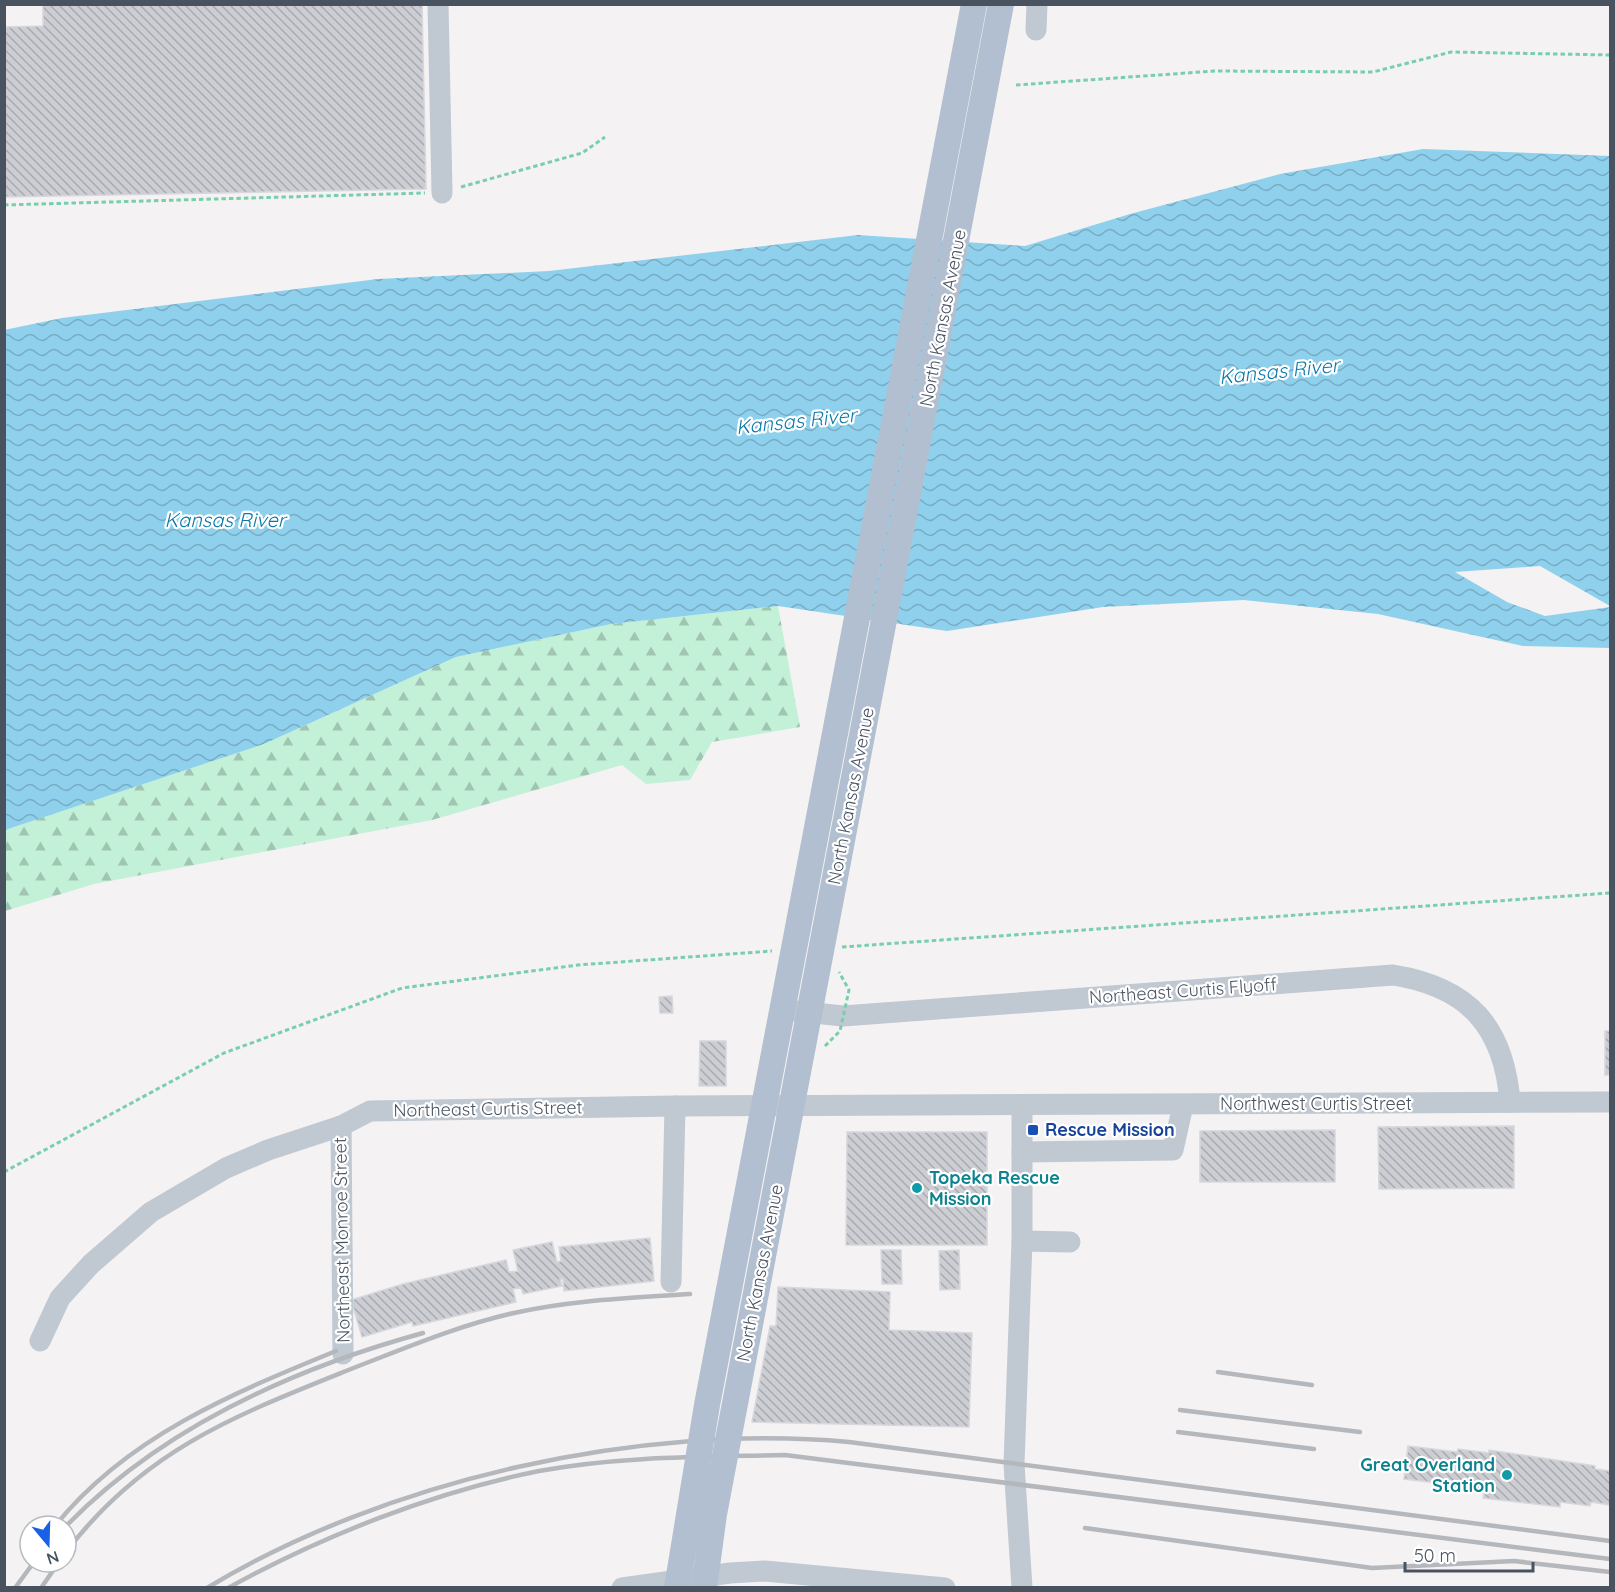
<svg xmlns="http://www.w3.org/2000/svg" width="1615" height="1592" font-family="Quicksand,sans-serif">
  <defs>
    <pattern id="forest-firs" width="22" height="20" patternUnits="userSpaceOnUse" patternTransform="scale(1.5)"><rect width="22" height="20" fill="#c2f1d8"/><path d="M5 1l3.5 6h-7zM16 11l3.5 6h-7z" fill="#a0c6b3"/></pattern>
    <pattern id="water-waves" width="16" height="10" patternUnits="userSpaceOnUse" patternTransform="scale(1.5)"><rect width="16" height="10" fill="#8fd1ed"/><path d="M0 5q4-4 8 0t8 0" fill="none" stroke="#77acc3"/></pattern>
    <pattern id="building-back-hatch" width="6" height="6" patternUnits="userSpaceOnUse" patternTransform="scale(1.5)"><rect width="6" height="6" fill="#ccced4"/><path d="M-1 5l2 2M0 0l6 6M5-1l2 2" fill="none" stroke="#a8aaaf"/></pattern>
  </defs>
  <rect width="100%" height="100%" fill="#f4f2f2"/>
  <path fill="url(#forest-firs)" d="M778 606 800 727 712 742 690 780 646 784 622 765 432 820 94 884 5 911 4 830 264 744 456 657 611 624Z"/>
  <path fill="url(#water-waves)" d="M1423 149 1610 156V606L1540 566 1455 572 1507 602 1545 616 1610 607V648L1523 646 1378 614 1244 600 1103 607 947 631 778 606 611 624 456 657 264 744 5 830 4 330 62 318 378 279 549 271 858 235 1025 246 1130 214 1280 174Z"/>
  <g fill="url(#building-back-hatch)" stroke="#d6d8dd" stroke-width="1.5">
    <path d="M43 4H422L426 189 4 197V27L43 26Z"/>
    <path d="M672 996 673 1013H660L659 997Z"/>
    <rect x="1605" y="1031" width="5" height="44"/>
    <path d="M700 1041H726V1086H699Z"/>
    <path d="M1514 1126V1188L1379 1189 1378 1127Z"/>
    <path d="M1335 1130V1182H1200V1131Z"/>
    <path d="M847 1132H987V1245H846Z"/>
    <path d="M650 1238 654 1281 564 1291 563 1279H560L562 1286 523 1294 521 1288 513 1289 516 1302 413 1326 412 1322 362 1337 351 1300 403 1284 506 1260 509 1272 518 1271 513 1250 552 1242 557 1262 561 1261 559 1247Z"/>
    <path d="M881 1250H901L902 1284H882Z"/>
    <path d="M959 1250 960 1289 940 1290 939 1251Z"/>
    <path d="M778 1287 890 1292 889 1330 972 1333 969 1427 752 1422 770 1326H776Z"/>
    <path d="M1408 1446 1457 1452 1458 1449 1489 1453V1450L1595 1466V1469L1610 1471V1505L1591 1502 1590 1506 1560 1502V1507L1483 1498 1484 1493 1453 1489V1485L1404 1479Z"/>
  </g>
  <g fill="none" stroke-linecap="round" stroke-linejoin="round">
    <g stroke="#79cfad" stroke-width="3" stroke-dasharray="4.5 3" stroke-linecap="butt">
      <path d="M1016 85 1215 71 1373 72 1451 52 1610 55"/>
      <path d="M461 187 582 153 605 137"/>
      <path d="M4 205 425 193"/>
      <path d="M842 947 1610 893"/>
      <path d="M4 1172 224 1053 402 988 578 965 772 951"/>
    </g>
    <g stroke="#c0c8d1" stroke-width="21">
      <path d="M438 4 442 193"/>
      <path d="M1036 30 1037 4"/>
      <path d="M795 1011 843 1016 1393 975C1469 987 1504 1027 1510 1102"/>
      <path d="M1022 1106V1241L1014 1464 1022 1588"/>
      <path d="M341 1126 343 1354"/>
      <path d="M1022 1152 1173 1150 1183 1105"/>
      <path d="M1022 1241 1070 1242"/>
      <path d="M671 1282 675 1106"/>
      <path d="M40 1341 60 1298 91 1264 151 1212 226 1168 268 1150 341 1126 370 1111 675 1106 1610 1102"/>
      <path d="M622 1588 730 1573 765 1571 945 1588"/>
    </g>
    <g stroke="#b4b7bc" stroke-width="4.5">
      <path d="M1218 1372 1312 1385"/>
      <path d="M1180 1410 1360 1432"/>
      <path d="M1178 1432 1314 1449"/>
      <path d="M55 1526C126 1437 233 1393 336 1351"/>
      <path d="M66 1526C162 1428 292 1369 423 1333"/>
      <path d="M1085 1528 1372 1568 1514 1561 1610 1572"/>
      <path d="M66 1552C145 1448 239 1414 356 1367 408 1347 460 1325 514 1313 572 1300 632 1298 690 1294"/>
      <path d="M15 1588 34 1562"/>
      <path d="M41 1588 59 1562"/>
      <path d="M207 1588C387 1479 641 1423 849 1442L1610 1541"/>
      <path d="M228 1588C322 1536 434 1492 539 1471 620 1456 703 1457 785 1455L1610 1559"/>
    </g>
    <path stroke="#79cfad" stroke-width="3" stroke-dasharray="4.5 3" stroke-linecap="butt" d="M825 1046 840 1031 849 990 839 972"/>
    <g stroke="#b2bfd0" stroke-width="26">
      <path d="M677 1588 707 1405 974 4"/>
      <path d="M704 1588 714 1514 1001 4"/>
    </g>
  </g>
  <rect fill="#1a4fb4" stroke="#fff" stroke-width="2" x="1027" y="1124" width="12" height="12" rx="3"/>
  <g fill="#0f9aa8" stroke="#fff" stroke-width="2">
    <circle cx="917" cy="1188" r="6"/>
    <circle cx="1507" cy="1475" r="6"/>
  </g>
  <g text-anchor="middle" stroke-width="4.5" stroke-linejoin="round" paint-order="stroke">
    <g font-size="18" fill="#495360" stroke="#fff">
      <text transform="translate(943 318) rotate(-79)" y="6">North Kansas Avenue</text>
      <text transform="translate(851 796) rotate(-79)" y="6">North Kansas Avenue</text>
      <text transform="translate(1183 991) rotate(-4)" y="6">Northeast Curtis Flyoff</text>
      <text x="1316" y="1110">Northwest Curtis Street</text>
      <text transform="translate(488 1109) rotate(-1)" y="6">Northeast Curtis Street</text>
      <text transform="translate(342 1240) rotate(-91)" y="6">Northeast Monroe Street</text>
      <text transform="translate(760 1273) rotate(-79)" y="6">North Kansas Avenue</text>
    </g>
    <g font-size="18" font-weight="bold" fill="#164399" stroke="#fff" text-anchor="start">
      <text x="1045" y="1136">Rescue Mission</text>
    </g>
    <g font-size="18" font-weight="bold" fill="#0d838f" stroke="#fff" text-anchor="start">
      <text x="929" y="1184">Topeka Rescue<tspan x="929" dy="21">Mission</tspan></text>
      <text x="1495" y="1471" text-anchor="end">Great Overland<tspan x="1495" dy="21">Station</tspan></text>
    </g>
    <g font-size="20" font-style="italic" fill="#0c7aa9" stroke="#fff">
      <text transform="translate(1279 371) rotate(-6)" y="7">Kansas River</text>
      <text transform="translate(796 421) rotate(-6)" y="7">Kansas River</text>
      <text x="225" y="527">Kansas River</text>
    </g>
  </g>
  <rect width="1615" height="1592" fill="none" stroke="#495360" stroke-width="12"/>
  <g transform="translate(48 1544) rotate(161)"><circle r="28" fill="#ffffff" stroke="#b6babf" stroke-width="1.5"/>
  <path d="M0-4.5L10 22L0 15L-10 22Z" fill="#1a60e7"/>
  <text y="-9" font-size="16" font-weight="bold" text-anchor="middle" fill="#495360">N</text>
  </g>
  <path d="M1405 1562v9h128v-9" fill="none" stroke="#495360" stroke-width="3"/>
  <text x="1414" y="1562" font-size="18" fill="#495360" stroke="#ffffff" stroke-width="4.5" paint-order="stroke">50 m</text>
</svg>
